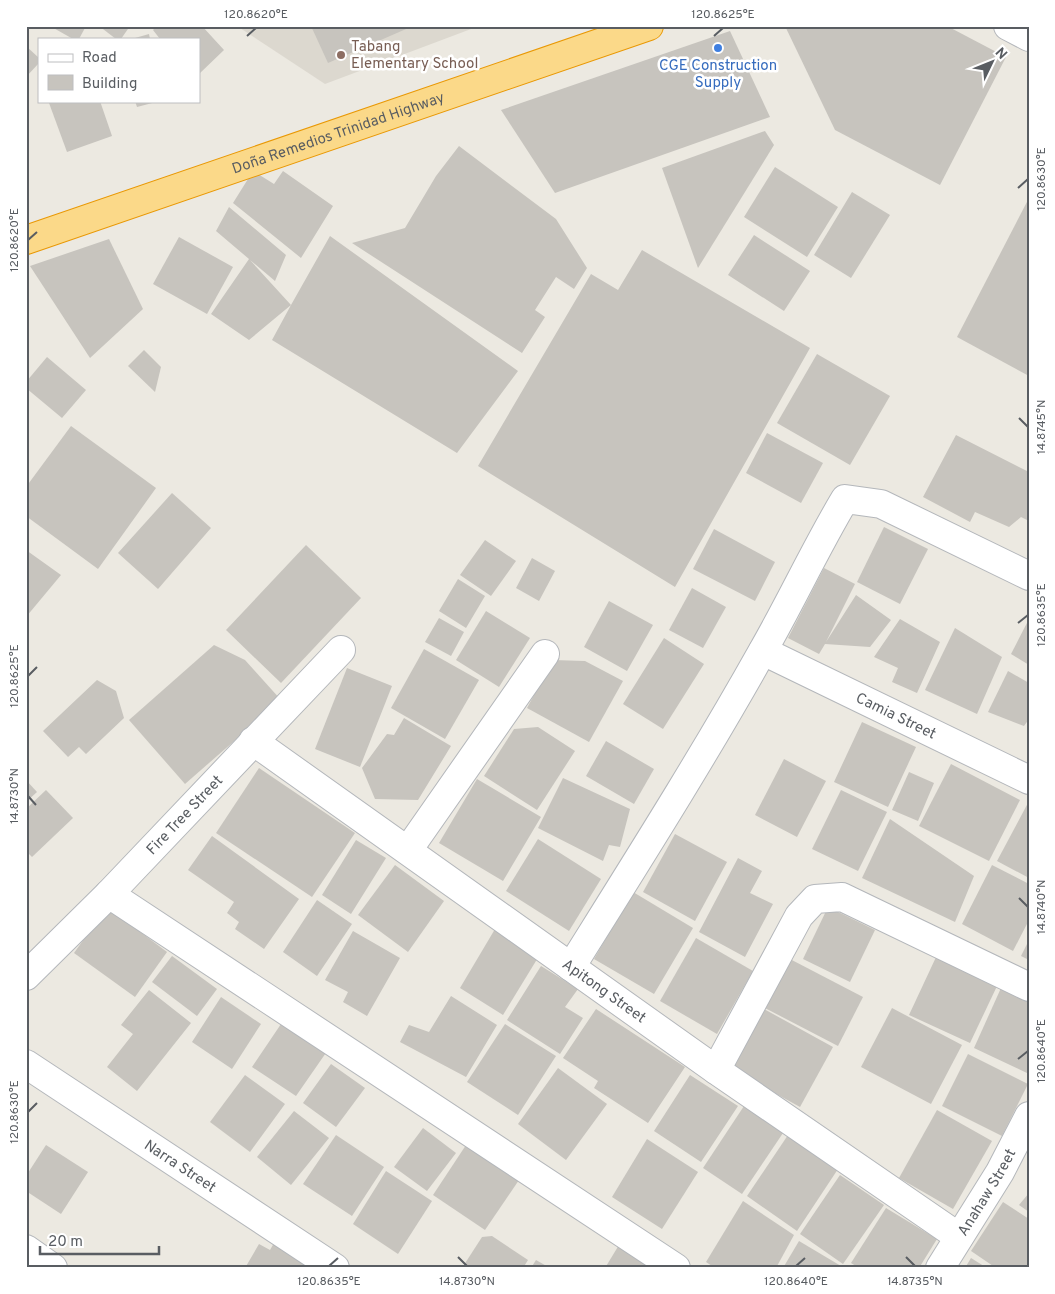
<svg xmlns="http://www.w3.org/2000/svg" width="1055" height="1294" font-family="Overpass,sans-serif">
  <rect width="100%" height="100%" fill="#ece9e1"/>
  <path fill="#dcd8cf" d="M237 26H479L325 84Z"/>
  <g fill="#c7c4be">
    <path d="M50 26H86L79 39H73Z"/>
    <path d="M99 26H130L121 39H116Z"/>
    <path d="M157 26H202L224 50 199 74V39H160L153 30Z"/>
    <path d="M311 26H413L328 63Z"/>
    <path d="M785 26H947L1006 57 940 185 835 130Z"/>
    <path d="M730 31 770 117 555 193 501 110Z"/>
    <path d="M149 34 150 39H135V38Z"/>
    <path d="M26 46 39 58V63L26 77Z"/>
    <path d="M55 101H100L112 136 67 152 49 103Z"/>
    <path d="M135 101H156V102L137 107Z"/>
    <path d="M765 131 774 145 698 268 662 168Z"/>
    <path d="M459 146 556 219 587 268 574 289 556 277 535 310 545 317 522 353 352 243 405 228 436 176Z"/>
    <path d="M775 167 838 207 807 257 744 217Z"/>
    <path d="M253 171 274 184 283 171 333 206 301 258 233 203Z"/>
    <path d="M852 192 890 215 851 278 814 255Z"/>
    <path d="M1029 198V376L957 337Z"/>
    <path d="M229 207 286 255 275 281 250 260 291 305 330 236 518 371 457 453 272 340 291 305 249 340 211 314 249 259 216 231Z"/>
    <path d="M754 235 810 271 784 311 728 275Z"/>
    <path d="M179 237 233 267 207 314 153 284Z"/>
    <path d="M109 239 143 309 90 358 30 266Z"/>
    <path d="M642 250 810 348 675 587 478 466 591 274 618 290Z"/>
    <path d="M144 350 161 367 155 392 128 366Z"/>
    <path d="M817 354 890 396 850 465 777 423Z"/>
    <path d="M47 357 86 390 62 418 26 388V382Z"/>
    <path d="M71 426 156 488 98 569 26 516V487Z"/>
    <path d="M767 433 823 463 801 503 746 473Z"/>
    <path d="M956 435 1029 472V521L1021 517 1009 527 975 512 970 522 923 497Z"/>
    <path d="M172 493 211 528 158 589 118 553Z"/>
    <path d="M884 527 928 549 900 604 857 582Z"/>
    <path d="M714 529 775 562 755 601 693 569Z"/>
    <path d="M485 540 516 561 491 596 460 575Z"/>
    <path d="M306 545 361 598 281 683 226 630Z"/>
    <path d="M26 550 61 575 26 617Z"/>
    <path d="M532 558 555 571 539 601 516 588Z"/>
    <path d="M824 568 855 584 826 642 856 595 891 620 870 647 825 644 819 654 788 638Z"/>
    <path d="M458 579 485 596 466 628 439 611Z"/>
    <path d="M692 588 726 607 703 648 669 630Z"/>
    <path d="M609 601 653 625 627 671 584 647Z"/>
    <path d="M486 611 530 638 499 687 456 660Z"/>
    <path d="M439 618 464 632 451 656 425 642Z"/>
    <path d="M900 619 940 642 917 693 892 682 898 668 874 657Z"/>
    <path d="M1029 619V665L1011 654Z"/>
    <path d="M955 628 1002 657 977 714 925 690Z"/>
    <path d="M664 638 704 664 663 729 623 704Z"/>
    <path d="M214 645 245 660 281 700 185 784 129 720Z"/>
    <path d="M424 649 479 680 445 739 391 708Z"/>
    <path d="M553 660 585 661 623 681 589 742 527 708Z"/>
    <path d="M347 668 392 686 360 767 315 749Z"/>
    <path d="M1008 671 1029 683V719L1024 726 988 712Z"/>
    <path d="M97 680 116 691 124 718 86 754 79 747 68 757 43 731Z"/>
    <path d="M404 718 451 746 418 800 375 799 362 768 387 734 394 735Z"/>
    <path d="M862 722 916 747 888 807 834 782Z"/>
    <path d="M538 727 575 751 537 810 484 776 514 729Z"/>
    <path d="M606 741 654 769 634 804 586 776Z"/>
    <path d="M784 759 826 781 797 837 755 815Z"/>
    <path d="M951 764 1020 800 989 861 919 826Z"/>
    <path d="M259 768 355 833 312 897 216 833Z"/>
    <path d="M909 772 934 783 918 821 892 810Z"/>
    <path d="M563 778 630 809 620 847 609 845 603 861 538 828Z"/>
    <path d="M477 779 541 817 503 881 439 843Z"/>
    <path d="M26 780 37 792 26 802Z"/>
    <path d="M46 790 73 818 32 857 26 851V809Z"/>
    <path d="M841 790 887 812 858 871 812 849Z"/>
    <path d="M1029 801V878L997 861Z"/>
    <path d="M890 819 974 876 955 922 862 878Z"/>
    <path d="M675 834 727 862 695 921 643 892Z"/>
    <path d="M212 836 299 899 264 949 235 929 239 922 227 913 234 902 188 870Z"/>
    <path d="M538 839 601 879 569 931 506 891Z"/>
    <path d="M356 840 386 858 351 914 322 895Z"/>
    <path d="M738 858 762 871 750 893 773 904 745 957 699 932Z"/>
    <path d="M395 865 444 901 408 952 358 915Z"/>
    <path d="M992 865 1029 884V920L1013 951 962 924Z"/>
    <path d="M633 892 693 928 654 994 594 959Z"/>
    <path d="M317 900 352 924 317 976 283 952Z"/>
    <path d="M107 907 167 952 135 997 74 953Z"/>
    <path d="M828 907 875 930 850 982 803 959Z"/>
    <path d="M495 929 539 956 503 1015 460 988Z"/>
    <path d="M353 931 400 958 367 1016 343 1002 348 992 325 980Z"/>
    <path d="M696 938 753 971 717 1034 660 1001Z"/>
    <path d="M1029 940V960L1021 956Z"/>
    <path d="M937 955 998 984 970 1043 909 1015Z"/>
    <path d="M172 956 217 989 197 1016 152 982Z"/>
    <path d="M788 958 863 997 838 1046 763 1007Z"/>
    <path d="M541 966 578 989 565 1007 583 1018 560 1054 507 1020Z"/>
    <path d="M1001 988 1029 1001V1074L974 1048Z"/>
    <path d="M149 990 191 1023 137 1091 107 1067 133 1034 121 1025Z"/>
    <path d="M451 996 497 1025 466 1077 400 1042 409 1025 429 1032Z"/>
    <path d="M221 997 261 1024 232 1069 192 1042Z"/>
    <path d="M892 1008 962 1045 931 1104 861 1067Z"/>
    <path d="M596 1009 685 1067 648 1123 594 1088 598 1081 563 1058Z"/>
    <path d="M764 1009 833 1047 800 1107 731 1069Z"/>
    <path d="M281 1024 295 1034 300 1027 330 1047 296 1096 252 1067Z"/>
    <path d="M505 1024 556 1056 518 1115 467 1082Z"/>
    <path d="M968 1054 1028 1084 1002 1136 942 1106Z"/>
    <path d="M331 1064 365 1088 336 1127 303 1103Z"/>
    <path d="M558 1068 607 1104 566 1160 518 1124Z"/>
    <path d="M245 1075 285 1104 250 1152 210 1122Z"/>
    <path d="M690 1075 738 1106 701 1162 654 1131Z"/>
    <path d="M744 1106 783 1133 742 1194 703 1168Z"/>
    <path d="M937 1110 992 1141 953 1209 899 1178Z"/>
    <path d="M294 1111 329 1138 291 1185 257 1157Z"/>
    <path d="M423 1128 456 1153 427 1191 394 1167Z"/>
    <path d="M792 1129 840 1166 797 1231 747 1196Z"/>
    <path d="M336 1135 384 1167 352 1216 303 1184Z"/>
    <path d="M647 1139 698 1172 662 1229 612 1197Z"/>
    <path d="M468 1142 521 1177 485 1230 433 1195Z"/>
    <path d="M46 1145 88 1172 61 1214 26 1191V1176Z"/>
    <path d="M386 1171 432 1201 398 1254 353 1224Z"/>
    <path d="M840 1175 884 1205 843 1264 800 1234Z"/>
    <path d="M1029 1193V1212L1019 1205Z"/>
    <path d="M743 1201 794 1235 776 1268H715L706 1262Z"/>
    <path d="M1003 1202 1029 1219V1268H996L971 1251Z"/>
    <path d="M886 1208 937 1239 919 1268H859L851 1263Z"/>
    <path d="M278 1236 317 1268H245L259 1244 270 1250Z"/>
    <path d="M492 1236 528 1260 523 1268H462L482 1237Z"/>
    <path d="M622 1240 660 1268H605Z"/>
    <path d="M799 1241 841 1266 840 1268H783Z"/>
    <path d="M971 1258 987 1268H965Z"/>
    <path d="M536 1260 550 1268H531Z"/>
  </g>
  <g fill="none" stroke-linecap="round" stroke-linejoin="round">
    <defs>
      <g id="minor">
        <path d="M1008 26 1029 37"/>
        <path id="s1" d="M763 651 1029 780"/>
        <path id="s2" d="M253 741 716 1070 959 1237"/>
        <path d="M408 850 545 654"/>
        <path d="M109 894 676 1268"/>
        <path d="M571 967C636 863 702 759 762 652 791 602 815 549 845 499L881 504 1029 576"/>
        <path id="s3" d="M26 976 109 894 341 650"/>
        <path id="s4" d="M26 1064 335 1268"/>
        <path d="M716 1070 799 916 815 899 842 897 1029 987"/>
        <path d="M26 1249 53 1268"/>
        <path id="s5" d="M940 1268 1000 1172 1029 1116"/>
      </g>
      <g id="highway">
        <path id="s6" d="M26 240 649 26"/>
      </g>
    </defs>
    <use href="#minor" stroke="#b4b7bb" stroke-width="30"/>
    <use href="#highway" stroke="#e99804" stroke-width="30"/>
    <use href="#minor" stroke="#fff" stroke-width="28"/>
    <use href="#highway" stroke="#fbd989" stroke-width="28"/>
  </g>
  <path fill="none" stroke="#595d62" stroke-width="2" d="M247 36 256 28M714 36 723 28M1018 188 1028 179M28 240 37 232M1019 418 1028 427M1018 623 1028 615M28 676 37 667M28 796 36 805M1019 898 1028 907M1018 1059 1028 1051M28 1112 37 1103M458 1257 467 1266M906 1257 915 1266M329 1266 338 1258M796 1266 805 1258"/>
  <circle fill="#3f7fe0" stroke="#fff" stroke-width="2" cx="718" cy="48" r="5"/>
  <circle fill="#8d6e63" stroke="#fff" stroke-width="2" cx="341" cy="55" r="5"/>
  <g text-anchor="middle" stroke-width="5" stroke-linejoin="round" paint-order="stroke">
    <g font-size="15" fill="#785e54" stroke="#fff" text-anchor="start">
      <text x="351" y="51">Tabang<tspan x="351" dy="17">Elementary School</tspan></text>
    </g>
    <g font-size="15" fill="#366cbe" stroke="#fff">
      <text x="718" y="70">CGE Construction<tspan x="718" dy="17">Supply</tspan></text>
    </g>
    <g font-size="15" fill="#595d62" stroke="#fff">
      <text dy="5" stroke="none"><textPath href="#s6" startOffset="330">Doña Remedios Trinidad Highway</textPath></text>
      <text dy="5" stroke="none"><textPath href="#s1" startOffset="148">Camia Street</textPath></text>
      <text dy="5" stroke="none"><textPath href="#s3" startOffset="226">Fire Tree Street</textPath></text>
      <text dy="5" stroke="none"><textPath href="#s2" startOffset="431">Apitong Street</textPath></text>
      <text dy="5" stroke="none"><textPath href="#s4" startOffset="185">Narra Street</textPath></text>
      <text dy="5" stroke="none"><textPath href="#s5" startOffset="89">Anahaw Street</textPath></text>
    </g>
  </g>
  <rect width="1055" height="1294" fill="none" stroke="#ffffff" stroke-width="55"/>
  <rect x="38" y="38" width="162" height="65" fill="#ffffff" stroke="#bdbec0"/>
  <rect x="48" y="54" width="25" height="8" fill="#ffffff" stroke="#bdbec0"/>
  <text x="82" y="62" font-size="15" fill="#595d62">Road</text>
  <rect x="48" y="75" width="25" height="15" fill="#c7c4be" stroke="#bdbec0"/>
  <text x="82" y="88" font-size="15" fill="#595d62">Building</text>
  <g transform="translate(992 62) rotate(47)" stroke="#ffffff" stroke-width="4" paint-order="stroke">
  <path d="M0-4L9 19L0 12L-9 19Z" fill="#595d62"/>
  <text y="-8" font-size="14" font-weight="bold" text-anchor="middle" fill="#595d62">N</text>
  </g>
  <path d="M40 1246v8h119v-8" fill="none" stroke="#595d62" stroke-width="2.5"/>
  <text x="48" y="1246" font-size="15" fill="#595d62" stroke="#ffffff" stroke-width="4" paint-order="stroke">20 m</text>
  <rect x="28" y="28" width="1000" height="1238" fill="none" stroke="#595d62" stroke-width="2"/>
  <g font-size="12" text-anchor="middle" fill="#595d62">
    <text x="256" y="18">120.8620°E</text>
    <text x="723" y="18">120.8625°E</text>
    <text transform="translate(1041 179) rotate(-90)" y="4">120.8630°E</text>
    <text transform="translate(14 240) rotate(-90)" y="4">120.8620°E</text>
    <text transform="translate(1041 427) rotate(-90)" y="4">14.8745°N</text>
    <text transform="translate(1041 615) rotate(-90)" y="4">120.8635°E</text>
    <text transform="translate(14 676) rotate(-90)" y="4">120.8625°E</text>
    <text transform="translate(14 796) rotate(-90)" y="4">14.8730°N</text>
    <text transform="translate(1041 907) rotate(-90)" y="4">14.8740°N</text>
    <text transform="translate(1041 1051) rotate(-90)" y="4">120.8640°E</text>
    <text transform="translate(14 1112) rotate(-90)" y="4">120.8630°E</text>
    <text x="329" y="1285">120.8635°E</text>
    <text x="467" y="1285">14.8730°N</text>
    <text x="796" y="1285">120.8640°E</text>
    <text x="915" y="1285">14.8735°N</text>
  </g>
</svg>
